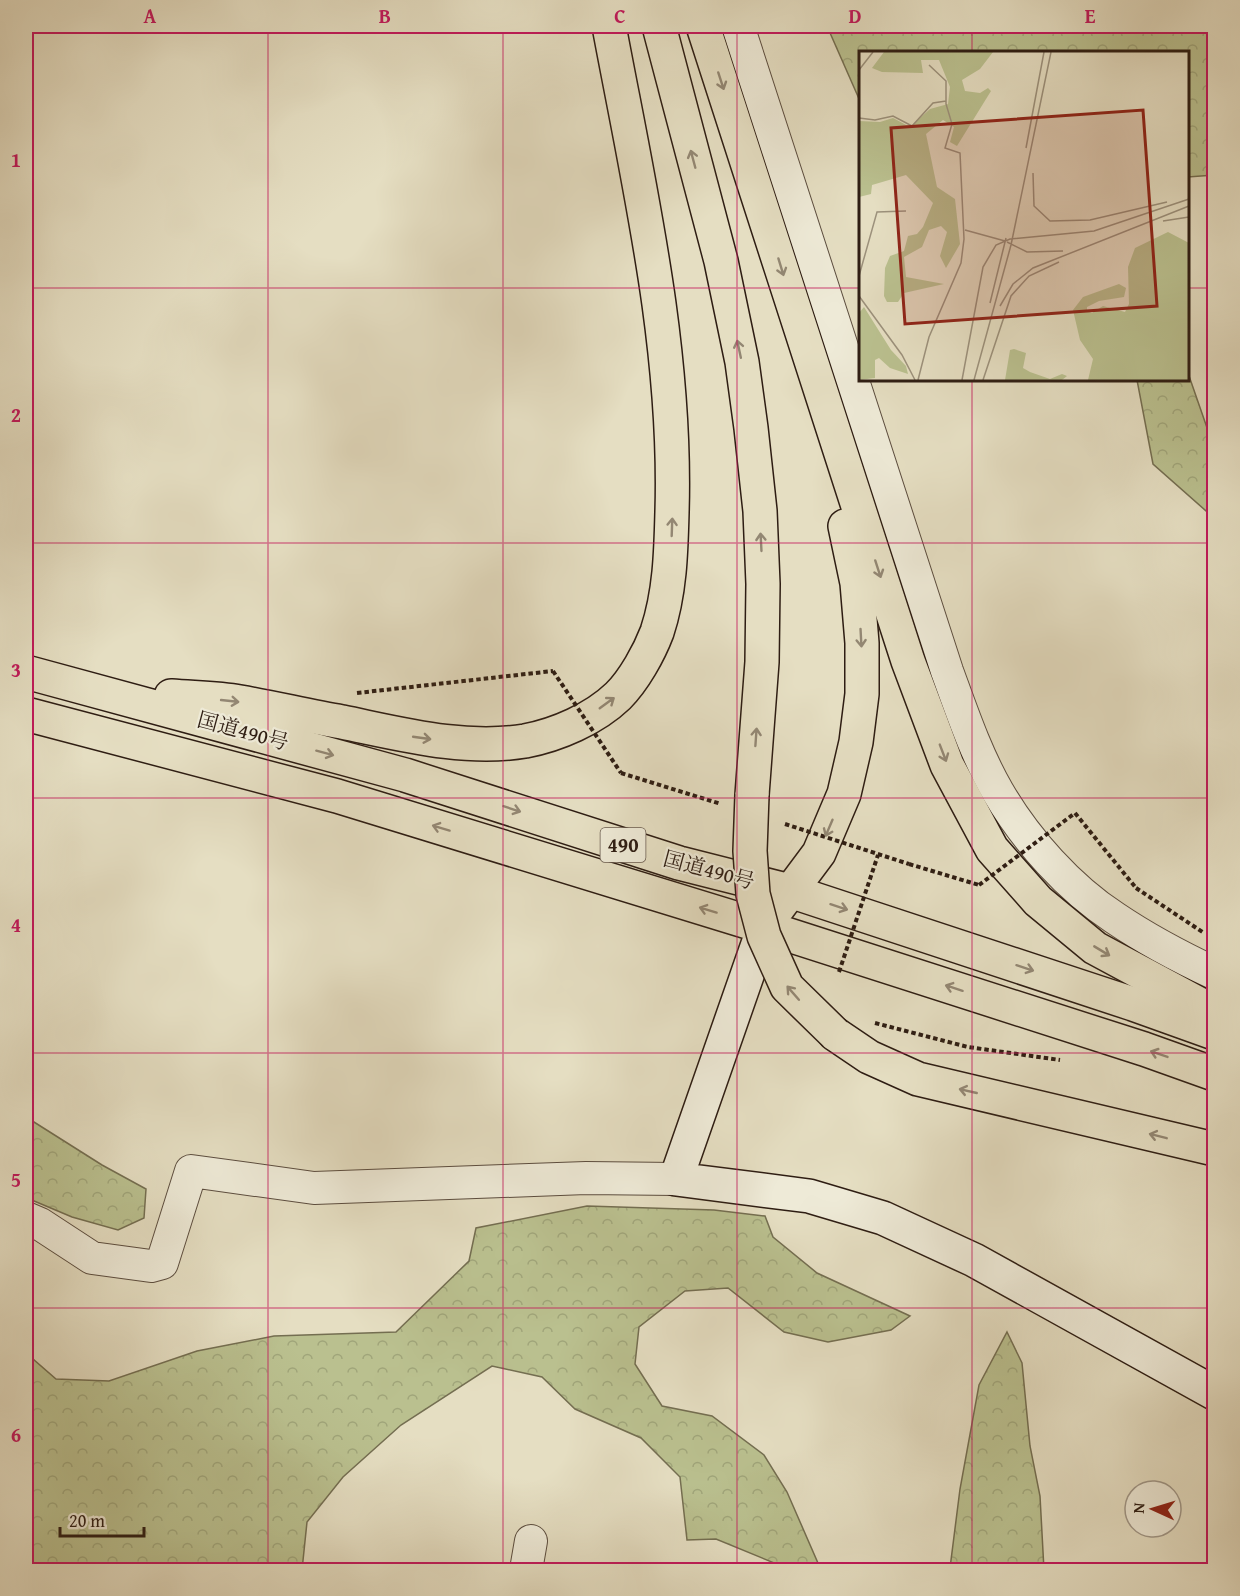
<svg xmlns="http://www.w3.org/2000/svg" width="1240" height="1596" font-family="'Gentium Book Plus','Noto Serif JP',serif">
  <defs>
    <pattern id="forest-crowns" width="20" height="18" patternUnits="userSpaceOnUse" patternTransform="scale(1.5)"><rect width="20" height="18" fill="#bac08f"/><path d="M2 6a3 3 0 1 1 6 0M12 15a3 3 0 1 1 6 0" fill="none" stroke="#a0a57a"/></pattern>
  </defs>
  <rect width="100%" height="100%" fill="#e5dec2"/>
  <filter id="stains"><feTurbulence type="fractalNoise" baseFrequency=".00333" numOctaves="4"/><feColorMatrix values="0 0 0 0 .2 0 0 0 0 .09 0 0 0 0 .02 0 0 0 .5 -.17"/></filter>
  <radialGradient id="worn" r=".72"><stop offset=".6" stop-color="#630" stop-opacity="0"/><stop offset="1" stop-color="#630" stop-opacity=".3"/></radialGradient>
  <g fill="url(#forest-crowns)" stroke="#746e51" stroke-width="1.5">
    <path d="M827 26H1214V175L1188 177V52H860V101Z"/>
    <path d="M1188 373 1213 445H1214V518L1153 464 1137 380H1188Z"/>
    <path d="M26 1117 102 1165 146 1189 144 1218 118 1230 72 1217 27 1198 26 1200Z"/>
    <path d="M587 1206 714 1210 765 1216 773 1237 817 1273 910 1316 891 1330 828 1342 784 1332 728 1288 685 1291 639 1327 635 1364 662 1406 712 1416 764 1455 787 1492 821 1570H785L784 1567 716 1539 687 1540 680 1477 641 1438 575 1409 542 1377 492 1366 401 1425 343 1477 307 1522 302 1570H26V1353L56 1379 109 1381 197 1351 274 1336 396 1332 469 1261 476 1228Z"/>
    <path d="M1007 1332 1022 1363 1030 1446 1040 1496 1044 1570H929L950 1568 960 1489 979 1385Z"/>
  </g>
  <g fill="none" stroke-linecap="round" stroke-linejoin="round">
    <defs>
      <g id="street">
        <path d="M738 26 947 671C962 712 976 754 998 792 1026 840 1069 888 1115 918 1146 939 1180 957 1214 973"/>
        <path d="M26 1218 40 1224 92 1258 151 1266 162 1263 191 1171 314 1188 586 1178 676 1179"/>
        <path d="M526 1570 531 1541"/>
      </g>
      <path id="secondary" d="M764 927 676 1179 809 1196 883 1218 974 1260 1214 1393"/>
      <g id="highway">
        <path d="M659 26 721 261 742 362 751 428 760 511 763 584 762 662 752 795"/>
        <path d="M703 26 908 661 947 765 992 849 1038 901 1095 948 1214 1012"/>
        <path d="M26 672 405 775 679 863 790 891 1133 1004 1214 1033"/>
        <path d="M171 696C194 698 217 698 240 702 274 708 308 716 342 722 401 734 464 751 525 741 557 735 594 719 618 696 634 680 649 653 657 632 670 593 671 552 672 512 677 348 639 186 609 26"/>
        <path d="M26 714 337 796 764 927 1144 1049 1214 1074"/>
        <path d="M778 908 819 853 844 794 856 742 862 694V643L857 583 845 526"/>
        <path d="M835 1034 869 1057 918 1079 1214 1149"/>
      </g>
    </defs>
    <use href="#street" stroke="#5c4d3f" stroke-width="34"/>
    <use href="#secondary" stroke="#2e1d13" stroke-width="36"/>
    <use href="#highway" stroke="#2e1d13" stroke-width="36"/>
    <g stroke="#2e1d13" stroke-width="4" stroke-dasharray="4.5 3" stroke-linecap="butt">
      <path d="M357 693 553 671"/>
      <path d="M621 773 721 804"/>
      <path d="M909 864 979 885"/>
      <path d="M1136 888 1204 933"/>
      <path d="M875 1023 968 1047 1060 1060"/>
    </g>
    <use href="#street" stroke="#eeead7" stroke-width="32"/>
    <use href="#secondary" stroke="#eeead7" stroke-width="33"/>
    <use href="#highway" stroke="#e5dec2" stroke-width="33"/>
    <defs>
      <path id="highway-bridge" d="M752 795 750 851 753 894 764 936 787 987 835 1034"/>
    </defs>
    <use href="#highway-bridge" stroke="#2e1d13" stroke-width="36" stroke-linecap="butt"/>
    <g stroke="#2e1d13" stroke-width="4" stroke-dasharray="4.5 3" stroke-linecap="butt">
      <path d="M553 671 621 773"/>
      <path d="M785 824 909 864"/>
      <path d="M979 885 1075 813 1136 888"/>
      <path d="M839 972 878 855"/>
    </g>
    <use href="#highway-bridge" stroke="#e5dec2" stroke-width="33"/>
  </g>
  <defs><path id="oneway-shaft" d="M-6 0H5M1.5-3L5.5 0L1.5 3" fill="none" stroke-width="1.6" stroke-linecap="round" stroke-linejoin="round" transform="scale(1.5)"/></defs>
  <g stroke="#938773">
    <use href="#oneway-shaft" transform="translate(721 81) rotate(72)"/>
    <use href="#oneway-shaft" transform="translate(693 159) rotate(-105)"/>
    <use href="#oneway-shaft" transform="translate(781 267) rotate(73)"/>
    <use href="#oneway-shaft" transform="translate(739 349) rotate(-102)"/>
    <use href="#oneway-shaft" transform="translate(672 527) rotate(-88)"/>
    <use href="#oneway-shaft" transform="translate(761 542) rotate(-93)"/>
    <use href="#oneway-shaft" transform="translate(878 569) rotate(72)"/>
    <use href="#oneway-shaft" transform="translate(861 638) rotate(87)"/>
    <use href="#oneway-shaft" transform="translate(230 701) rotate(6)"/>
    <use href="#oneway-shaft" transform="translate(607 703) rotate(-36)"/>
    <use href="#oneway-shaft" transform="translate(756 737) rotate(-86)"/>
    <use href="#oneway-shaft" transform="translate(422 738) rotate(8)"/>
    <use href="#oneway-shaft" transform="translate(325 753) rotate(15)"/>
    <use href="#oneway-shaft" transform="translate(943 753) rotate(69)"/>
    <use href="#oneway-shaft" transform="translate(512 809) rotate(18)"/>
    <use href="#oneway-shaft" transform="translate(441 828) rotate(-163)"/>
    <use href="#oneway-shaft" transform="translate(829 828) rotate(113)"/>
    <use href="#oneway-shaft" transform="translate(839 907) rotate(18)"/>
    <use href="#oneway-shaft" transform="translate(708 910) rotate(-163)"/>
    <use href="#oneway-shaft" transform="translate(1102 951) rotate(31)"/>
    <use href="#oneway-shaft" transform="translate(1025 968) rotate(18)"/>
    <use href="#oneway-shaft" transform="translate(954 988) rotate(-162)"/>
    <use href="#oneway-shaft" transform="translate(793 993) rotate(-131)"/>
    <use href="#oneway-shaft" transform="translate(1159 1054) rotate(-161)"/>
    <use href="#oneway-shaft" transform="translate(968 1091) rotate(-167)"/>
    <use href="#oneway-shaft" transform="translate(1158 1136) rotate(-166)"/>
  </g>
  <path fill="none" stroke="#c2185b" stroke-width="1.5" stroke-opacity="0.55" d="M268 26V1570M503 26V1570M737 26V1570M972 26V52M26 288H860M1188 288H1214M972 380V1570M26 543H1214M26 798H1214M26 1053H1214M26 1308H1214"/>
  <g text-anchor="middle" stroke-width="4.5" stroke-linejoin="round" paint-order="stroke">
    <rect fill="#eeead7" stroke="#685a4e" stroke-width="1.5" x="600.5" y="828" width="45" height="34" rx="4.5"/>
    <g font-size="20" font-weight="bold" fill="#2e1d13">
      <text x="623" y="852">490</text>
    </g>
    <g font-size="21" fill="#2e1d13" stroke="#eeead7">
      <text transform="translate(243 731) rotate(15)" y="7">国道490号</text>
      <text transform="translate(709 870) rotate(15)" y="7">国道490号</text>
    </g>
  </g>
  <g transform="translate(859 51)">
    <rect width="330" height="330" fill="#e5dec2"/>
    <path d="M25 1H134L121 18 103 29 106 40 121 42 129 37 132 40 98 95 91 91 95 76 84 69 67 83 78 136 96 148 101 193 87 217 81 205 88 181 82 175 70 179 63 196 45 206 47 226 85 233 45 242 39 251H28L25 245 26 217 31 205 45 200 49 185 58 183 64 176 74 152 47 124 13 134 12 143 0 146V70L21 71 34 67 51 76 71 58 89 53 91 36 80 9H62L64 22 23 21 13 17ZM309 181 330 192V329H229L234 308 221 289 214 259 224 246 260 233 267 237 265 246 240 250 228 256V260L233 262 244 255 266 261 270 253 269 216 276 197ZM5 256 32 299 47 315 49 323 31 317 20 307 16 309V327L0 329V262ZM155 298 167 302 164 317 171 321 191 328 203 323 208 325 203 329H146L151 299Z" fill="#bac08f"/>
    <path fill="none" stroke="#9c917c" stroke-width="1.5" d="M0 19 14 1M0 67 16 69 34 65 53 75 74 52 87 50M167 97 185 1M174 122 175 155 191 170 231 169 308 151M304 170 330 166M106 179 146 190M148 191 168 201 204 200M0 225 18 161 47 160M0 245 43 304 56 329M131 252 147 187M141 255 154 233 174 217 330 155M59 329 70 286 102 212 105 188 101 102 86 97 93 73 87 53V30L70 14M103 329 124 216 137 194 151 188 235 180 330 148M115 329 152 194 192 1M124 329 152 245 170 225 200 211"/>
    <path fill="#8f2418" fill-opacity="0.15" stroke="#8f2418" stroke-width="3" d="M284 59 298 255 46 273 32 77Z"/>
    <rect width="330" height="330" fill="none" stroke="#2e1d13" stroke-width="3"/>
  </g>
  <rect width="1240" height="1596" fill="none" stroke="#e5dec2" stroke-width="66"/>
  <g transform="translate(1153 1509) rotate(274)"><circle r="28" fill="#eeead7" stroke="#a19889" stroke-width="1.5"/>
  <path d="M0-4.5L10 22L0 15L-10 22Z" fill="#8f2418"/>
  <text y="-9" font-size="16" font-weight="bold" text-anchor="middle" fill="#2e1d13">N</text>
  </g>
  <path d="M60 1527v9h84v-9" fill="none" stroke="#2e1d13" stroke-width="3"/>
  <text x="69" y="1527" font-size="18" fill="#2e1d13" stroke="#eeead7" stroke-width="4.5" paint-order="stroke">20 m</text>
  <rect x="33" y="33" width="1174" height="1530" fill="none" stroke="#c2185b" stroke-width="2"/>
  <g font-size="20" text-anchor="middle" font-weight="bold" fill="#c2185b">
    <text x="150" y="23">A</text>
    <text x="385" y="23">B</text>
    <text x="620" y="23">C</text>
    <text x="855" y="23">D</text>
    <text x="1090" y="23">E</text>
    <text x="16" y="167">1</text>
    <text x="16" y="422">2</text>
    <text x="16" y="677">3</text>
    <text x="16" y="932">4</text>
    <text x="16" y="1187">5</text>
    <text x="16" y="1442">6</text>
  </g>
  <rect width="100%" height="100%" filter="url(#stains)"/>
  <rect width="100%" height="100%" fill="url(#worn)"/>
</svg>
